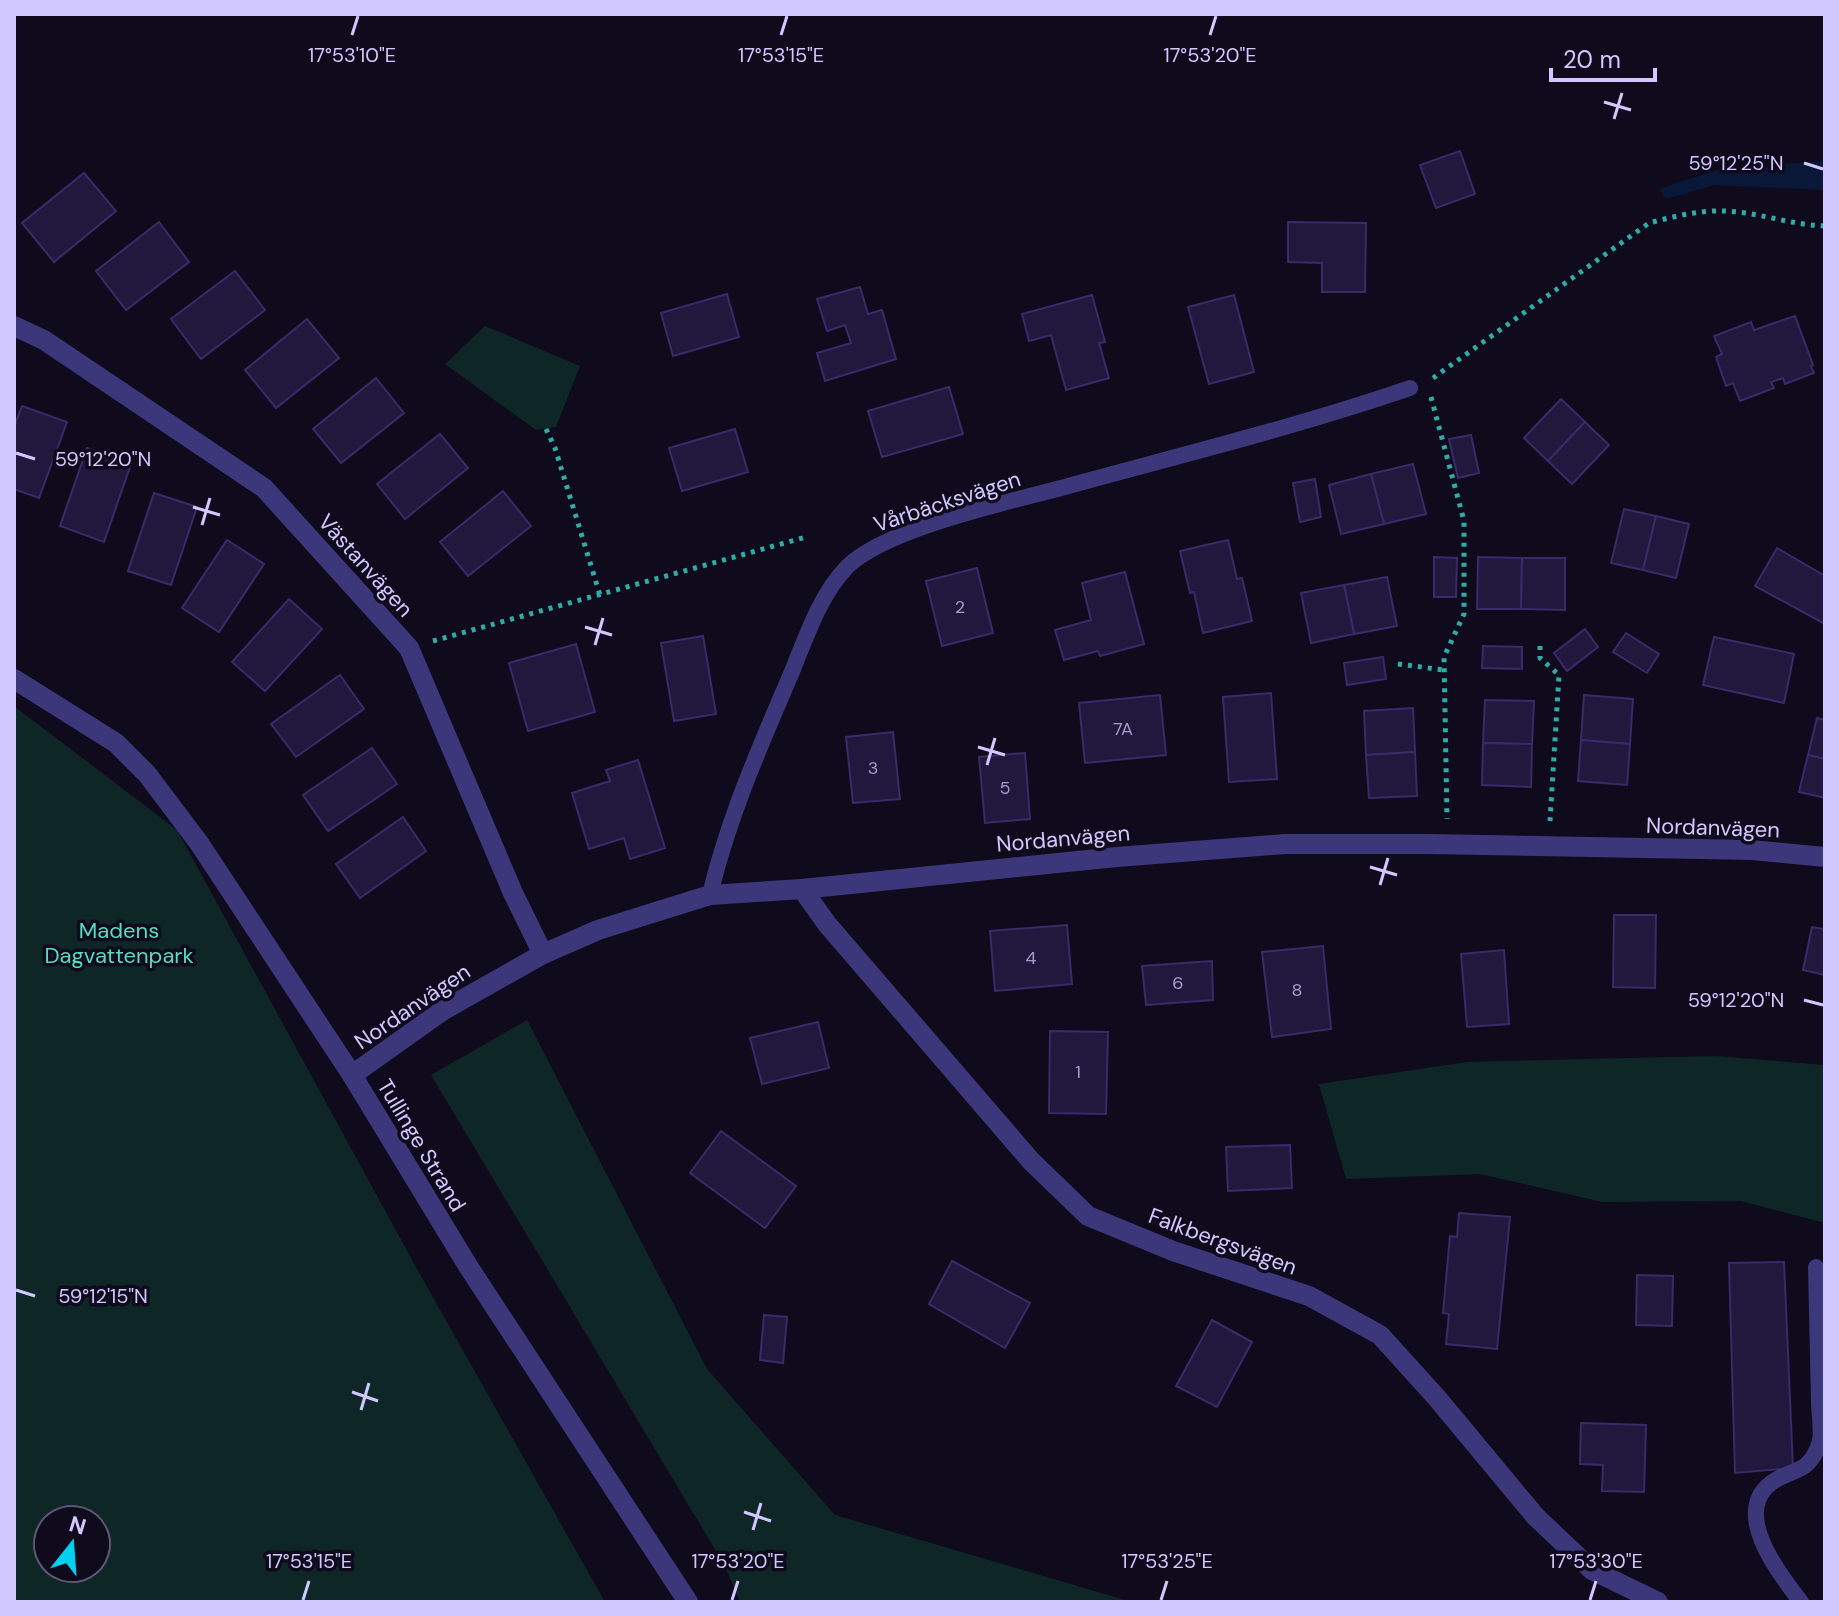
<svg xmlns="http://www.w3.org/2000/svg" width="1839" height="1616" font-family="'DM Sans',sans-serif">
  <rect width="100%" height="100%" fill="#0f0b1c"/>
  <g fill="#0f2626" fill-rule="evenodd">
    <path d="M485 326 580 366 556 427 536 430 445 364Z"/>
    <path d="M14 706 177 830 417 1269 605 1602H14ZM96 1520V1568H48V1520Z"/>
    <path d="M527 1020 707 1369 835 1515 1132 1602H740L725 1566 431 1075Z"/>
    <path d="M1715 1056 1825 1065V1223L1741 1201 1602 1202 1480 1174 1346 1179 1319 1084 1467 1062Z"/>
  </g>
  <path fill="#091838" d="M1825 161V190L1715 185 1666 199 1659 189 1723 168Z"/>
  <g fill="#21183d" stroke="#392a69" stroke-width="2">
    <path d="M1460 151 1475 194 1436 208 1420 165Z"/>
    <path d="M84 173 116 211 54 262 22 223Z"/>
    <path d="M159 222 189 262 126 310 96 271Z"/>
    <path d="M1288 222 1366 223 1365 292H1322V263L1288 262Z"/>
    <path d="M235 271 265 310 201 359 171 319Z"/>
    <path d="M860 287 868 314 882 310 896 359 825 381 817 353 851 343 845 325 827 331 817 299Z"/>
    <path d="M727 294 739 337 673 356 661 313Z"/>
    <path d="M1092 295 1105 342 1099 343 1109 378 1066 390 1051 335 1029 341 1022 314Z"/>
    <path d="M1234 295 1254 372 1209 384 1188 307Z"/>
    <path d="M1795 316 1813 365 1811 366 1814 373 1785 384 1783 378 1771 382 1774 388 1740 401 1733 383 1726 386 1716 357 1722 354 1714 336 1751 322 1754 330Z"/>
    <path d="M307 319 339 358 276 408 245 370Z"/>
    <path d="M376 378 404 413 341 463 313 429Z"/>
    <path d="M949 387 963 434 882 457 868 411Z"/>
    <path d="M1561 399 1585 422 1548 461 1524 438Z"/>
    <path d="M22 406 67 422 39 498 14 489V427Z"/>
    <path d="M1585 422 1609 445 1572 484 1548 461Z"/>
    <path d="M735 429 748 472 682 491 669 448Z"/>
    <path d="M440 434 468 468 405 519 377 484Z"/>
    <path d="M1471 435 1479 473 1458 478 1449 439Z"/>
    <path d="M87 448 131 464 104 542 60 526Z"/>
    <path d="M1413 464 1426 514 1384 524 1371 474Z"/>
    <path d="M1371 474 1384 524 1341 534 1329 485Z"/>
    <path d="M1315 479 1321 517 1300 522 1293 483Z"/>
    <path d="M503 491 531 526 468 576 440 542Z"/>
    <path d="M154 493 197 507 171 585 128 571Z"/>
    <path d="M1624 509 1656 516 1643 570 1611 563Z"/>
    <path d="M1656 516 1689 524 1676 578 1643 570Z"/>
    <path d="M227 540 264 564 219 632 182 608Z"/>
    <path d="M1228 540 1237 579 1242 578 1252 621 1203 633 1194 592 1190 593 1180 551Z"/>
    <path d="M1777 548 1825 576V624L1755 586Z"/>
    <path d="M1434 557 1457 558 1456 597H1434Z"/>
    <path d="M1478 557 1522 558 1521 609H1477Z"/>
    <path d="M1522 558H1565V610L1521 609Z"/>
    <path d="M977 568 993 633 942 646 926 581Z"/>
    <path d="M1125 572 1144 644 1100 656 1098 651 1064 660 1055 630 1091 620 1082 583Z"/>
    <path d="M1387 577 1397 626 1354 634 1344 585Z"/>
    <path d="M1344 585 1354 634 1311 643 1301 593Z"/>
    <path d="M289 599 322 629 265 691 232 662Z"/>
    <path d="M1585 629 1598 647 1567 671 1554 653Z"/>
    <path d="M1626 633 1659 654 1647 673 1613 652Z"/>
    <path d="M703 636 716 714 674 721 661 643Z"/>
    <path d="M1714 637 1794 654 1784 703 1703 685Z"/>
    <path d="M576 644 595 712 528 731 509 663Z"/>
    <path d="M1483 646 1522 647V669L1482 668Z"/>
    <path d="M1383 657 1386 679 1347 685 1344 663Z"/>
    <path d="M340 675 364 709 296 757 271 724Z"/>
    <path d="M1271 693 1277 779 1229 782 1223 697Z"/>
    <path d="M1160 695 1166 755 1085 763 1079 703Z"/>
    <path d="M1584 695 1633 699 1630 744 1581 740Z"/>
    <path d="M1485 700 1534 701 1532 744 1483 743Z"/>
    <path d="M1413 708 1415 752 1366 755 1364 711Z"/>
    <path d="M1817 718 1825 720V759L1808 755Z"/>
    <path d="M893 732 900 799 853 803 846 737Z"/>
    <path d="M1581 740 1630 744 1627 785 1578 781Z"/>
    <path d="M1483 743 1532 744 1531 787 1482 785Z"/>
    <path d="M372 748 397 784 328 831 303 795Z"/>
    <path d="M1415 752 1417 796 1369 798 1366 755Z"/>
    <path d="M1025 753 1030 819 985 823 979 757Z"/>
    <path d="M1808 755 1825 759V798L1799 792Z"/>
    <path d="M638 760 665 848 630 859 624 838 589 849 572 793 610 781 606 770Z"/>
    <path d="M403 817 426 851 360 898 336 864Z"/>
    <path d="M1614 915H1656L1655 988 1613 987Z"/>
    <path d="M1067 925 1072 984 995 991 990 931Z"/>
    <path d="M1812 927 1825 929V975L1803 970Z"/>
    <path d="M1323 946 1331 1029 1272 1037 1262 952Z"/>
    <path d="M1504 950 1509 1024 1467 1027 1461 954Z"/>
    <path d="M1212 961 1213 1000 1146 1005 1142 966Z"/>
    <path d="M818 1022 829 1068 762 1084 750 1038Z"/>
    <path d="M1050 1031 1108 1032 1106 1114 1049 1113Z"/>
    <path d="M721 1131 796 1186 765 1228 690 1173Z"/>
    <path d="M1290 1145 1292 1188 1228 1191 1226 1147Z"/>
    <path d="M1459 1213 1510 1217 1497 1349 1446 1344 1449 1314 1443 1313 1450 1236 1457 1237Z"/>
    <path d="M952 1261 1030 1303 1005 1348 929 1304Z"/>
    <path d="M1784 1262 1793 1468 1735 1473 1729 1263Z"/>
    <path d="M1637 1275 1673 1276 1672 1326 1636 1325Z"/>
    <path d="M764 1315 787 1317 783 1363 760 1360Z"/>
    <path d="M1212 1320 1252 1342 1217 1407 1176 1386Z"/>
    <path d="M1581 1423 1646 1425 1644 1492 1602 1491 1603 1465 1580 1464Z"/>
  </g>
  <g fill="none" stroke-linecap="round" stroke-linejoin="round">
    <g stroke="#2eaca8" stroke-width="5" stroke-dasharray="4 6" stroke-linecap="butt">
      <path d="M1433 378 1649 223C1672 217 1699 210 1724 211 1758 212 1791 225 1825 226"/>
      <path d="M1431 397 1464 521V614L1444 657 1447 819"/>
      <path d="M546 429 555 448 600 595"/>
      <path d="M433 641 806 537"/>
      <path d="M1540 646V658L1559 675 1550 821"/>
      <path d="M1398 664 1444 670"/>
    </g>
    <g stroke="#3c377b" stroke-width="16">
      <path d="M710 895C728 819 760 746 791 674 806 638 819 596 847 567 887 527 1015 501 1072 485 1185 454 1299 426 1410 388"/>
      <path d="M1801 1602C1779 1574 1729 1510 1774 1481 1795 1468 1809 1473 1819 1444 1823 1433 1819 1414 1819 1402 1818 1357 1817 1312 1816 1267"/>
    </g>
    <g stroke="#3c377b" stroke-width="20">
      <path d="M14 326 44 340 264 488 409 648 513 893 543 954"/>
      <path d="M14 679 116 743 147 774 199 843 352 1075 468 1266 688 1602"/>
      <path d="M802 889 827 924 1031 1161 1088 1216 1173 1251 1309 1296 1380 1335 1437 1398 1535 1516 1592 1570 1658 1602"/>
      <path d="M352 1075 442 1011 543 954 598 930 710 895 802 889 1117 857 1285 844H1427L1752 850 1825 857"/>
    </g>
  </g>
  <path fill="none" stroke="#d0c8fe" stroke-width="3" d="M352 35 358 16M781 35 787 16M1210 35 1216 16M1604 102 1631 110M1614 119 1622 93M1804 163 1823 169M16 453 35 459M193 507 220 515M202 525 210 498M585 627 612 635M595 645 603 618M978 747 1005 755M987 765 995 738M1370 867 1397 875M1380 885 1388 858M1804 1000 1823 1005M16 1290 35 1296M352 1392 378 1401M361 1410 369 1383M744 1512 771 1521M753 1530 761 1503M303 1600 309 1581M732 1600 738 1581M1161 1600 1167 1581M1590 1600 1596 1581"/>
  <g text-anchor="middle" stroke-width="7" stroke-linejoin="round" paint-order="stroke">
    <g font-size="18" fill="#a49cce">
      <text x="960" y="613">2</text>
      <text x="1123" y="735">7A</text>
      <text x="873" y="774">3</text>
      <text x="1005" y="794">5</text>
      <text x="1031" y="964">4</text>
      <text x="1178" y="989">6</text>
      <text x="1297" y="996">8</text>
      <text x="1078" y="1078">1</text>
    </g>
    <g font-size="22" fill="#d0c8fe" stroke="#0f0b1c">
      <text transform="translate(947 501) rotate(-18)" y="8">Vårbäcksvägen</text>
      <text transform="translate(366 565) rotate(48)" y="8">Västanvägen</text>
      <text transform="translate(1713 827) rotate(2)" y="8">Nordanvägen</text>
      <text transform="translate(1063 838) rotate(-5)" y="8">Nordanvägen</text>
      <text transform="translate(412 1006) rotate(-34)" y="8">Nordanvägen</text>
      <text transform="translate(422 1145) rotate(59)" y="8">Tullinge Strand</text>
      <text transform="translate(1223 1241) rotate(20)" y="8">Falkbergsvägen</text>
    </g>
    <g font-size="22" fill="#56dcbf" stroke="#0f0b1c">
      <text x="119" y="938">Madens<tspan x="119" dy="25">Dagvattenpark</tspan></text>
    </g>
  </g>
  <g font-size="20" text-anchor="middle" fill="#d0c8fe" stroke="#0f0b1c" stroke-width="7" stroke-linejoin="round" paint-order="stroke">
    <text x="352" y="62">17°53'10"E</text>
    <text x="781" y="62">17°53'15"E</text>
    <text x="1210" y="62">17°53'20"E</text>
    <text x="1736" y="170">59°12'25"N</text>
    <text x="103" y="466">59°12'20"N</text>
    <text x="1736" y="1007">59°12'20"N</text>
    <text x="103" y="1303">59°12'15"N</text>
    <text x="309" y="1568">17°53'15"E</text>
    <text x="738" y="1568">17°53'20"E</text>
    <text x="1167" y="1568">17°53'25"E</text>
    <text x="1596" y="1568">17°53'30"E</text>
  </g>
  <rect width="1839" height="1616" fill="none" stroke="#d0c8fe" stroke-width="32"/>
  <g transform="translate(72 1544) rotate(17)"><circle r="38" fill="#0f0b1c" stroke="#5c5776" stroke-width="2"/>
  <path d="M0-6L14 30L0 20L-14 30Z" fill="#03cfef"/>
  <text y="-12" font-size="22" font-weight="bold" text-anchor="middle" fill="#d0c8fe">N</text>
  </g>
  <path d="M1551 68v12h104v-12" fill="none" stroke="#d0c8fe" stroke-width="4"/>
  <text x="1563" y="68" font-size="24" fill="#d0c8fe" stroke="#0f0b1c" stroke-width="6" paint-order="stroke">20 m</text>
</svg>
